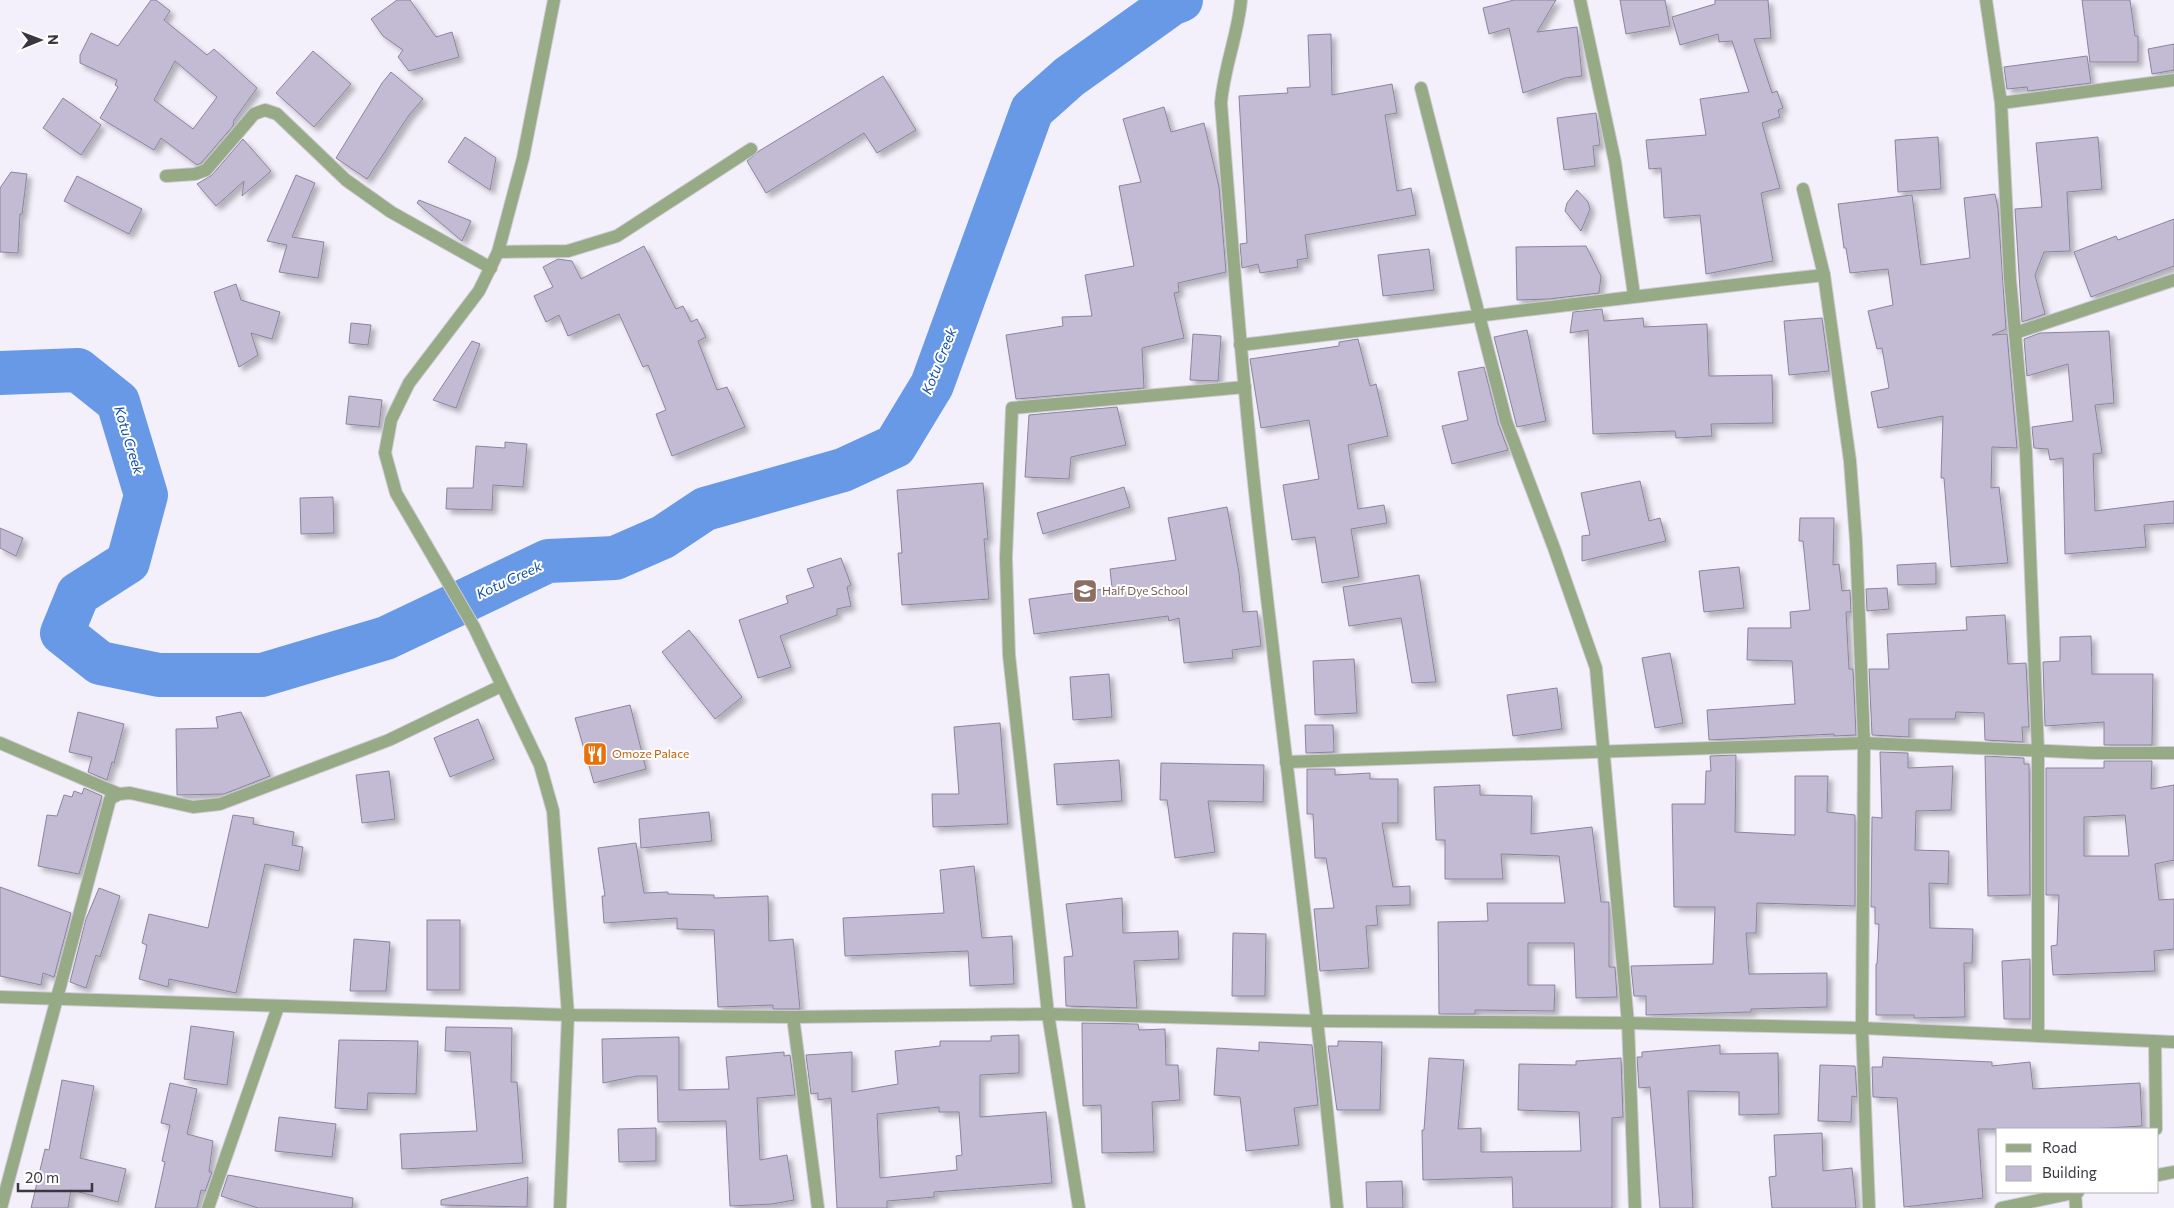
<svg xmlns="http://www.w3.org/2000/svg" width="2174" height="1208" font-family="Commissioner,sans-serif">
  <defs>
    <filter id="shadow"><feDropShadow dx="4.5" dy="4.5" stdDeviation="2.5" flood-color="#0004"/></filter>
  </defs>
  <rect width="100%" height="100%" fill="#f3f0fb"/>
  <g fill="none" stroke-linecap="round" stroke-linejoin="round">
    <path stroke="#6899e7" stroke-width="44" d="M0 373 78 370 118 402 146 495 128 562 78 594 62 633 100 663 159 675H262L386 638 548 561 615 558 663 537 705 509 843 470 895 446 932 385 1032 110 1069 77 1171 4 1181 0"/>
  </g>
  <g fill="#c3bbd4" stroke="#8b849c" fill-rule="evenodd" filter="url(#shadow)">
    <path d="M151 0H156L170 11 164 20 207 55 214 49 257 88 234 120 233 126 201 163 197 165 161 138 154 150 100 118 118 87 115 85 117 80 80 63V55L91 33 118 46ZM175 61 217 97 193 129 154 100Z"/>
    <path d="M397 0H410L436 37 452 32 459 57 409 71 398 57 403 50 383 36 371 19Z"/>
    <path d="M1514 0H1556L1537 32 1577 27 1582 76 1565 78 1523 93 1509 28 1489 34 1483 8Z"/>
    <path d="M1620 0H1665L1670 26 1626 34Z"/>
    <path d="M1715 0H1768L1771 38 1754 39 1772 93 1777 91 1783 108 1778 110 1780 117 1762 123 1780 188 1761 193 1773 261 1706 274 1700 215 1664 218 1661 168 1649 169 1646 140 1706 135 1700 99 1749 92 1732 41 1719 42 1718 34 1680 45 1672 17 1715 4Z"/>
    <path d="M2082 0H2130L2135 36H2138V62H2090Z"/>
    <path d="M1331 34 1332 95 1392 84 1397 113 1385 115 1397 191 1411 188 1416 215 1305 235 1308 258 1297 260 1298 267 1260 273 1258 264 1242 268 1240 244 1247 243 1239 96 1288 93 1287 88 1310 87 1308 35Z"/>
    <path d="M2174 44V70L2152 74 2148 49Z"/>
    <path d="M313 51 351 84 314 127 276 93Z"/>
    <path d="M2087 56 2091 83 2028 91 2027 87 2007 89 2004 67Z"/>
    <path d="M391 72 423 99 409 115 367 179 336 158 382 83Z"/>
    <path d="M883 76 916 130 877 153 864 133 766 193 747 161 759 151Z"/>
    <path d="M63 98 101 125 81 155 43 128Z"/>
    <path d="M1164 107 1171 132 1204 123 1219 187 1226 272 1178 283 1179 292 1174 293 1184 338 1142 348 1144 388 1016 399 1006 335 1063 326 1062 317 1092 316 1085 275 1134 266 1119 186 1141 182 1123 119Z"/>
    <path d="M1596 113 1600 145 1593 146 1595 166 1564 170 1557 118Z"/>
    <path d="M465 137 496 158 490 190 448 162Z"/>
    <path d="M1938 137 1941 189 1898 192 1895 140Z"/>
    <path d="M2098 137 2102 189 2067 192 2070 251 2044 252 2035 275 2045 314 2022 322 2015 209 2042 207 2036 143Z"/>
    <path d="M243 139 271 171 242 196 244 181 216 206 197 184 212 175Z"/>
    <path d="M11 172 27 174 22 214H20L18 253 0 252V188Z"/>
    <path d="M296 175 315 183 292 237 324 242 318 278 279 272 287 245 267 241Z"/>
    <path d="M77 176 142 209 129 234 64 201Z"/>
    <path d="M1577 190 1588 202 1590 209 1581 231 1565 211 1567 203Z"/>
    <path d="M1995 194 1998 209 2006 329 1992 335 2007 334 2017 448 1992 447 1991 488 1999 487 2008 563 1951 567 1944 478H1941L1943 416 1878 428 1871 392 1889 388 1882 348 1877 349 1868 311 1893 305 1888 269 1850 273 1846 248H1844L1838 204 1912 195 1921 265 1970 258 1964 198Z"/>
    <path d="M419 200 471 221 462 241 417 203Z"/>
    <path d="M2174 219V266L2091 297 2074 252 2116 236 2118 240Z"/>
    <path d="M644 246 676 309 683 306 691 322 697 319 706 337 698 341 717 390 727 387 745 427 672 456 656 414 666 410 648 365 643 367 619 314 568 336 559 315 546 322 534 296 553 287 543 267 558 259 572 261 581 279Z"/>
    <path d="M1586 246 1601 276 1599 293 1549 299 1517 300 1516 247Z"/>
    <path d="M1429 249 1434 290 1383 296 1378 255Z"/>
    <path d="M236 284 241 300 280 312 272 339 251 333 258 355 239 367 214 292Z"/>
    <path d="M1602 309 1604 321 1643 318 1644 327 1707 324 1709 376 1772 375 1773 423 1711 424 1712 436 1676 438 1675 431 1593 434 1588 330 1570 333 1573 312Z"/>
    <path d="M1822 318 1829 371 1789 375 1784 321Z"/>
    <path d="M351 323 371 325 368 345 349 343Z"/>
    <path d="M1527 330 1546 421 1517 427 1494 337Z"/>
    <path d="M2109 331 2114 403 2095 405 2102 453 2093 454 2095 511 2174 501V523L2144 525 2146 547 2065 554 2063 458 2050 460 2048 449 2034 448 2032 427 2073 421 2068 364 2027 376 2024 339 2040 333Z"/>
    <path d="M1193 334 1221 336 1218 381 1190 380Z"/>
    <path d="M1358 339 1370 386 1376 384 1388 436 1348 445 1358 509 1384 505 1387 523 1351 529 1359 577 1322 583 1315 537 1292 540 1283 485 1319 479 1309 420 1261 428 1250 359 1339 346V342Z"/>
    <path d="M472 341 480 344 456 408 433 400Z"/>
    <path d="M1484 367 1498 423 1508 450 1452 464 1442 426 1468 420 1458 372Z"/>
    <path d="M349 396 382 400 379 427 346 424Z"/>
    <path d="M1117 407 1126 445 1071 457 1069 479 1025 477 1029 415Z"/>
    <path d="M505 442 527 444 523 487 493 485 492 510 446 509 447 488H473L476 446 505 448Z"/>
    <path d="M1640 481 1649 521 1660 518 1666 541 1582 561V536L1590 535 1581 493Z"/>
    <path d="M983 483 988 539H984L989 599 902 605 898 553H902L897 490Z"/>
    <path d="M1124 487 1130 507 1043 534 1037 513Z"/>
    <path d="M333 497 334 533 301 534 300 498Z"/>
    <path d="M1227 507 1239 573 1243 612 1257 611 1261 646 1232 650 1233 658 1184 663 1179 618 1169 621 1168 616 1034 634 1029 599 1112 588 1110 569 1176 560 1168 518Z"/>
    <path d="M1800 518H1834L1833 565 1839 564 1842 591 1850 590 1851 612H1846L1849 669H1853L1856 735 1834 736V734L1709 740 1707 710 1795 704 1792 661 1747 660 1748 628H1791L1790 612 1810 610 1803 541H1799Z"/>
    <path d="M0 528 23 538 16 556 0 548Z"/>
    <path d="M841 558 851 585 847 587 851 606 837 609V615L780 636 791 667 758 678 739 620 788 603 786 596 814 587 807 569Z"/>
    <path d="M1936 563V584L1898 585 1897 565Z"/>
    <path d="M1739 567 1744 608 1704 612 1699 571Z"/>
    <path d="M1419 575 1436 682 1412 683 1401 618 1349 626 1343 587Z"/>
    <path d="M1887 588 1889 609 1867 611 1866 589Z"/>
    <path d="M2005 615 2008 664 2026 663 2029 727H2022L2023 742 1985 740 1984 713 1956 712 1955 719H1909V737L1872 735 1869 669H1889L1887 634 1967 630 1966 617Z"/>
    <path d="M689 630 742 697 715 719 662 652Z"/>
    <path d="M2091 636 2092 674H2153L2152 745H2104V722L2045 726 2043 662 2060 661V637Z"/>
    <path d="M1670 653 1683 723 1655 728 1642 658Z"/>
    <path d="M1354 659 1357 713 1315 715 1313 661Z"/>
    <path d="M1109 674 1112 717 1073 720 1070 677Z"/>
    <path d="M1557 688 1562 729 1513 736 1507 695Z"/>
    <path d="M630 705 646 769 594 783 575 718Z"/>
    <path d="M78 712 124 724 114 763 112 762 107 780 88 772 92 757 69 752Z"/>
    <path d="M241 712 270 776 224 794 177 795 176 729 218 728 216 717Z"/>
    <path d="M478 719 494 759 450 777 434 738Z"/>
    <path d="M1000 723 1008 824 933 827 932 794H959L954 727Z"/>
    <path d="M1305 725H1333L1334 752 1306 753Z"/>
    <path d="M1880 752 1908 753V768L1953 766 1951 810 1916 811 1915 850 1949 851 1948 884 1929 883 1930 928 1973 929 1972 963H1964L1965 1017 1914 1018V1015H1876V964H1877L1879 924H1875V907H1871L1872 817 1882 818Z"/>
    <path d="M1736 755 1735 832 1795 835V776H1828L1827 812 1855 815V906L1757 903 1756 933H1746L1749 974 1827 973V1007L1751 1009V1012L1646 1015V996H1634L1631 966 1713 964 1715 907H1674L1672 804H1705L1706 771H1711L1710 756Z"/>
    <path d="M1985 756 2024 758V764H2029L2030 895 1988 896Z"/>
    <path d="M1119 760 1122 801 1057 805 1054 764Z"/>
    <path d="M2104 761H2152L2151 789 2174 785V860L2155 864 2159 900 2174 899V949L2154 951 2155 971 2053 975 2051 946 2057 945 2059 895H2046V768H2104ZM2125 815 2129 856H2084V817Z"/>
    <path d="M1161 763 1264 765 1263 802 1208 801 1215 852 1175 858 1167 800H1160Z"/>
    <path d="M1307 769H1335V775L1370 773V779H1398V823H1382L1393 887 1410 886V905L1376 906 1378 925 1366 926 1369 968 1320 971 1314 909 1334 908 1326 858H1315L1313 814H1307Z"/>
    <path d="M389 771 395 819 362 823 356 775Z"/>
    <path d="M1480 785V795L1532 796 1531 834 1592 827 1601 902H1609V967H1615L1617 997 1576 998 1574 943H1528V985H1555L1554 1011 1475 1010V1014H1439L1438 922 1488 921 1487 903H1565L1559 856 1501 854 1503 879H1445V840H1436L1434 787Z"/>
    <path d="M84 788 102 796 79 874 38 866 47 815 57 816 64 795 72 797 74 791 82 794Z"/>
    <path d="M709 812 712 841 641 848 639 819Z"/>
    <path d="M233 815 254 818 253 824 294 832 292 845 303 847 299 871 265 864 236 993 169 979 168 987 139 979 147 945 142 943 149 914 208 928Z"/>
    <path d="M636 843 644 893 668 892V894L714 895V898L768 896 769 941 793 939 800 1009H773V1005L718 1007 714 930 677 929V918L604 923 602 896H605L598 848Z"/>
    <path d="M974 866 982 938 1012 936 1014 984 970 986 968 951 845 956 843 918 944 913 940 870Z"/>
    <path d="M0 887 71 913 54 977 43 973 41 985 0 976Z"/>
    <path d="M99 888 120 896 100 957 96 955 86 988 70 982 86 919Z"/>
    <path d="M1122 898 1123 933 1178 931 1179 959 1134 961 1137 1008 1066 1006 1064 957 1073 956 1066 904Z"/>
    <rect x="427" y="920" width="33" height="70"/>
    <path d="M1233 933 1266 934 1265 996H1232Z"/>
    <path d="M354 939 390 942 386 991H350Z"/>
    <path d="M2030 959V1019H2004L2002 961Z"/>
    <path d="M1082 1023 1138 1024 1139 1030 1165 1029 1166 1065H1178L1180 1100 1152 1102 1154 1152 1102 1153 1101 1105 1083 1106Z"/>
    <path d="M191 1026 234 1032 227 1085 184 1079Z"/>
    <path d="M446 1027 512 1028 511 1082H517L523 1163 402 1169 400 1134 477 1131 470 1052 445 1051Z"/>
    <path d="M1019 1035V1073L980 1075V1117L1046 1112 1052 1183 934 1192V1197L887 1201V1208H837L831 1098 818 1100V1093L811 1094 806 1055 852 1052V1092L898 1084 895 1051 940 1046V1041H991V1036ZM939 1107V1112H959L962 1155 956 1156 957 1170 880 1178 877 1114Z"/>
    <path d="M679 1037V1090L729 1089 726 1057 784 1052V1056L790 1055 795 1095 757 1098 760 1160 787 1155 794 1200 772 1204 730 1206 726 1121 658 1122 657 1076H637L603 1083 602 1039Z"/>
    <path d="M339 1040 418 1041 416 1094 368 1093 367 1110 335 1108Z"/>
    <path d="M1338 1041 1382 1042 1380 1110H1337L1328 1046H1338Z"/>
    <path d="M1259 1042 1312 1045 1318 1105 1294 1108 1299 1145 1246 1151 1240 1097 1214 1095 1217 1048 1259 1051Z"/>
    <path d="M1720 1045V1054L1778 1053 1779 1114 1739 1115V1092L1688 1091 1693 1208H1660L1650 1087 1639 1088 1637 1057H1642V1052Z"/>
    <path d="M1883 1057 1992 1062V1066L2030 1062 2033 1089 2140 1083 2142 1126 2089 1129H1978L1983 1198 1904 1207 1897 1098 1873 1097 1872 1067H1882Z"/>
    <path d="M1429 1058 1464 1060 1458 1129 1481 1128V1152L1581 1151 1579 1112 1518 1110 1519 1064 1576 1065V1061L1621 1058 1623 1117 1612 1118V1208H1513L1512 1177 1423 1180 1422 1130H1424Z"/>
    <path d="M1820 1065 1855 1066 1857 1097 1852 1096 1851 1122 1818 1121Z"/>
    <path d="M62 1080 94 1086 80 1158 126 1169 118 1202 71 1190 68 1208H31L45 1149 49 1150Z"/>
    <path d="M170 1083 197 1089 187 1134 213 1141 209 1172H212L205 1191 201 1190 197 1208H155L165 1162 162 1161 170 1125 161 1123Z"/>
    <path d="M279 1117 336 1124 332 1157 275 1151Z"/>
    <path d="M656 1128V1161L619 1162 618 1129Z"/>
    <path d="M1822 1133 1823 1171 1852 1168 1856 1208H1772L1769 1177 1776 1176 1774 1135Z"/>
    <path d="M228 1175 353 1198 352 1208H258L221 1196Z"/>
    <path d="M528 1177 527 1207 441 1205V1200Z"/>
    <path d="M1402 1181 1403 1208H1367L1366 1182Z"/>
  </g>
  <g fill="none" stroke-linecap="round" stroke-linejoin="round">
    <defs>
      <g id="minor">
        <path d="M1241 0C1238 35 1224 67 1221 103 1231 233 1241 363 1255 492 1281 731 1314 969 1337 1208"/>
        <path d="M1580 0 1615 162 1634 295"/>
        <path d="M1986 0 2001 103 2010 279 2026 452 2038 751V1035"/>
        <path d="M1421 88 1506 421 1554 548 1596 668 1628 1023 1635 1208"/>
        <path d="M2001 103 2174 80"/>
        <path d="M166 176 195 174 206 170 254 114 265 110 277 114 346 180 391 212 491 268"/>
        <path d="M1803 189 1824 275 1850 461 1856 541 1864 743 1862 1028 1869 1208"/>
        <path d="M498 252 568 251 617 236 751 149"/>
        <path d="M2015 333 2174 280"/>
        <path d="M1240 345C1435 322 1629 296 1824 275"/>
        <path d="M0 743 119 794"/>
        <path d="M1286 762 1864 743 2093 753H2174"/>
        <path d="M0 997 568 1015 793 1017 1048 1014 1319 1021 1628 1023 1862 1028 2174 1042"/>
        <path d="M793 1017 818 1208"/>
        <path d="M2155 1042 2156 1129"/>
        <path d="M2158 1175 2174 1172"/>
        <path d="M2075 1192 2076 1208"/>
        <path d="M1 1208 110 799 119 794 130 793 193 807 220 804 389 740 501 686"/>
        <path d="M208 1208 278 1007"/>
        <path d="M1079 1208 1048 1014 1009 655 1006 558 1012 408 1245 387"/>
        <path d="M2001 1208 2078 1192"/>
      </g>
      <path id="tertiary" d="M554 0 523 158 498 252 479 291 409 383 391 420 385 453 396 493 474 627 540 765 553 811 568 1015 560 1208"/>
    </defs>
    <use href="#minor" stroke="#cecbd6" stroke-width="14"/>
    <use href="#tertiary" stroke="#cecbd6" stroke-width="14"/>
    <use href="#minor" stroke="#96aa85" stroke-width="12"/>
    <use href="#tertiary" stroke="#96aa85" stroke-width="12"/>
  </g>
  <defs>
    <symbol id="school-square" viewBox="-11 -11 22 22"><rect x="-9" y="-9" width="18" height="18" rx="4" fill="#8d6e63" stroke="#fff"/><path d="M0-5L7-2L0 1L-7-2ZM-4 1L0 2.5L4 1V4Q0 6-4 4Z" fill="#fff"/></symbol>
    <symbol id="restaurant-square" viewBox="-11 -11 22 22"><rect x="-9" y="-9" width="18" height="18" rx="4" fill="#e8710a" stroke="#fff"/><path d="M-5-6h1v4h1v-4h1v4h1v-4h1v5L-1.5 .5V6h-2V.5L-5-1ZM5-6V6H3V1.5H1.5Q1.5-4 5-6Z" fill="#fff"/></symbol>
  </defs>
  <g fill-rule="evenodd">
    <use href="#school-square" x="1071" y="577" width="28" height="28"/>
    <use href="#restaurant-square" x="581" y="740" width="28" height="28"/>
  </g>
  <g text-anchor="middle" stroke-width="4" stroke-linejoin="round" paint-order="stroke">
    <g font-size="12" fill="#785e54" stroke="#fff" text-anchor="start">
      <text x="1102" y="595">Half Dye School</text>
    </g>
    <g font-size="12" fill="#c56008" stroke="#fff" text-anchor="start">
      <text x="612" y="758">Omoze Palace</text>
    </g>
    <g font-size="14" font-style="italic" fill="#1550aa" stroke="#fff">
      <text transform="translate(939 361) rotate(-68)" y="5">Kotu Creek</text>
      <text transform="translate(129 440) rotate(73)" y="5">Kotu Creek</text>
      <text transform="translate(509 580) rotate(-25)" y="5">Kotu Creek</text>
    </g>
  </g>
  <rect x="1996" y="1128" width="162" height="65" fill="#ffffff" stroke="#b0afb3"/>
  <rect x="2006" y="1144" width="25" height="8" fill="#96aa85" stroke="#b0afb3"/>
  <text x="2042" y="1153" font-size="15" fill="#3a3741">Road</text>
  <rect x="2006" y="1166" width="25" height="15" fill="#c3bbd4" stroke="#b0afb3"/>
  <text x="2042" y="1178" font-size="15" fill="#3a3741">Building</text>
  <g transform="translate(40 40) rotate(89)" stroke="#ffffff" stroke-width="4" paint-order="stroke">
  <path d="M0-4L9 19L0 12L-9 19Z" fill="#3a3741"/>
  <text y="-8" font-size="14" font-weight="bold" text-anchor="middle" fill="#3a3741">N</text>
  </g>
  <path d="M18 1183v8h74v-8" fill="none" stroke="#3a3741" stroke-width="2.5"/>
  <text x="25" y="1183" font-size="15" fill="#3a3741" stroke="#ffffff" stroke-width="4" paint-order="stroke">20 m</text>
</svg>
